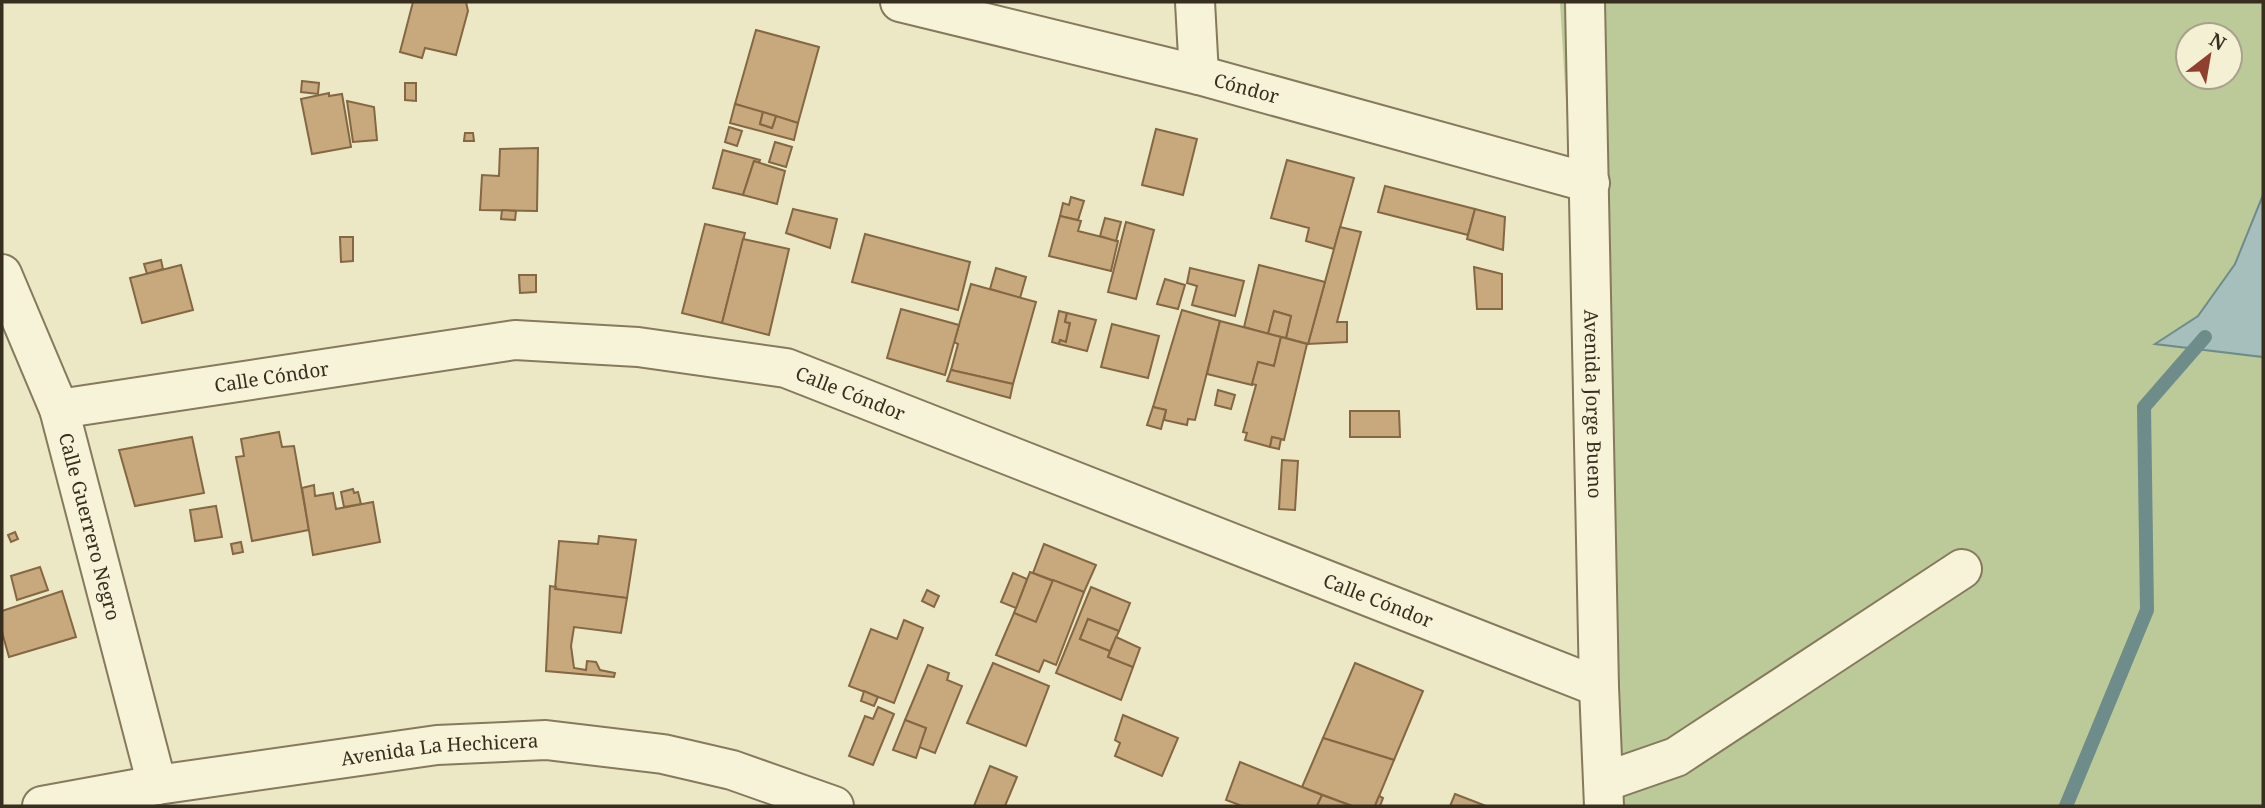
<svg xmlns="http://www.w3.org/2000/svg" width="2265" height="808" font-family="'Noto Serif',serif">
  <rect width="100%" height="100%" fill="#ece7c5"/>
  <path fill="#bcc999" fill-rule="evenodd" d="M1560 2H2263V806H1608ZM2188 35H2230V77H2188Z"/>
  <path fill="#a6bfbc" stroke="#6e8d8a" stroke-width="2" d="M2263 195V357L2155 344 2198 316 2235 264Z"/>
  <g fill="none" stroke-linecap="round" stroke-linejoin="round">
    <path stroke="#6e8d8a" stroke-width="14" d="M2066 806 2147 610 2144 407 2205 337"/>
  </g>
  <g fill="#c8a87d" stroke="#846743" stroke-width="2">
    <path d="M413 2H466L468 11 456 55 425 48 422 58 400 52Z"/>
    <path d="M756 30 819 47 798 123 735 104Z"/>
    <path d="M302 81 319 83 318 94 301 92Z"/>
    <path d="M405 83H416V101L405 100Z"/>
    <path d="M329 93V96L342 94 351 147 312 154 301 99Z"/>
    <path d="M347 101 374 107 377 140 353 142Z"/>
    <path d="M735 104 763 112 760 124 772 128 776 116 798 123 794 140 730 123Z"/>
    <path d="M763 112 776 116 772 128 760 124Z"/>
    <path d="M729 127 742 131 737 146 725 142Z"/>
    <path d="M1156 129 1197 139 1183 195 1142 185Z"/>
    <path d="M465 133H473L474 141H464Z"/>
    <path d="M775 142 792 147 786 167 769 162Z"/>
    <path d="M538 148 537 211 480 210 482 175 499 176 500 149Z"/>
    <path d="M723 150 760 160 759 163 754 161 743 195 713 188Z"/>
    <path d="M1287 160 1354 178 1334 249 1306 241 1309 228 1271 218Z"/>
    <path d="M754 161 785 171 777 204 743 195Z"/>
    <path d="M1385 186 1475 209 1468 235 1378 212Z"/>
    <path d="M1071 197 1084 201 1078 220 1060 216 1063 203 1069 205Z"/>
    <path d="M793 209 837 219 830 248 786 233Z"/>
    <path d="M1475 209 1505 217 1503 250 1467 239Z"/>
    <path d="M502 210 516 211 515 220 501 219Z"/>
    <path d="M1060 216 1081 221 1078 231 1118 241 1111 271 1049 256Z"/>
    <path d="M1105 218 1121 222 1116 241 1100 236Z"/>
    <path d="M1126 222 1154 230 1136 299 1108 292Z"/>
    <path d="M705 224 745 233 722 323 682 313Z"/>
    <path d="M1340 227 1361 232 1337 322H1347V342L1308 344Z"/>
    <path d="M865 234 970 262 958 310 852 282Z"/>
    <path d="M340 237H353V261L341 262Z"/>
    <path d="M743 239 789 249 769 335 722 323Z"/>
    <path d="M161 260 163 269 147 274 144 264Z"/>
    <path d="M181 265 193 310 142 323 130 278Z"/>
    <path d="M1259 265 1325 282 1308 344 1286 338 1291 316 1274 311 1268 334 1244 327Z"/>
    <path d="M1474 267 1502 274V309H1477Z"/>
    <path d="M996 268 1026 277 1020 298 990 289Z"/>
    <path d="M1190 268 1244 281 1235 316 1192 305 1197 286 1187 283Z"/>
    <path d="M519 275H536V292L520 293Z"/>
    <path d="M1165 279 1185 285 1178 309 1157 304Z"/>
    <path d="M971 284 1036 302 1013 384 951 370 958 344 954 342Z"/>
    <path d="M901 309 959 325 945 375 887 358Z"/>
    <path d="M1182 310 1220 321 1195 420 1188 419 1187 425 1164 420 1166 410 1153 407Z"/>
    <path d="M1059 311 1067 313 1065 322 1070 323 1066 342 1060 340 1059 344 1052 342Z"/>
    <path d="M1274 311 1291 316 1286 338 1268 334Z"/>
    <path d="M1067 313 1096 320 1087 351 1059 344 1060 340 1066 342 1070 323 1065 322Z"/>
    <path d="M1220 321 1281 337 1274 366 1258 362 1252 385 1207 374Z"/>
    <path d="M1112 324 1159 336 1148 378 1101 367Z"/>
    <path d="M1281 337 1307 344 1284 440 1272 437 1270 447 1245 440 1247 433 1243 432 1256 385 1252 384 1258 362 1274 366Z"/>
    <path d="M951 370 1013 384 1010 398 947 381Z"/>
    <path d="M1218 390 1235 395 1231 409 1215 405Z"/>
    <path d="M1153 407 1166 410 1161 429 1147 425Z"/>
    <path d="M1350 411H1399L1400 437H1350Z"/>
    <path d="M279 432 282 447 294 446 309 530 252 541 236 457 244 456 241 439Z"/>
    <path d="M192 437 204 493 135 506 119 450Z"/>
    <path d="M1272 437 1281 439 1279 449 1270 447Z"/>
    <path d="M1282 460 1298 461 1295 510 1279 509Z"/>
    <path d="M314 485 315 496 333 493 336 509 373 502 380 542 313 555 302 488Z"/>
    <path d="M353 489 354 493 358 492 361 504 344 507 341 492Z"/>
    <path d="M216 506 222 537 195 541 190 510Z"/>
    <path d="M15 532 18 539 11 542 8 535Z"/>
    <path d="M599 536 636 540 627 598 555 589 559 541 598 544Z"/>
    <path d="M241 542 243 552 233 554 231 544Z"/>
    <path d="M1044 544 1096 565 1084 592 1033 573Z"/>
    <path d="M40 567 48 590 17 600 11 576Z"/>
    <path d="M1030 572 1053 581 1036 622 1014 613Z"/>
    <path d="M1013 573 1027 579 1016 608 1001 602Z"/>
    <path d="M1053 580 1084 592 1056 665 1044 660 1039 672 996 655 1014 613 1036 622Z"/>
    <path d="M550 586 556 587 555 589 627 598 621 633 574 627 571 646 574 668 586 670 587 661 596 662 600 670 615 673 614 677 546 671Z"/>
    <path d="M1091 587 1130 603 1119 631 1088 619 1080 639 1110 651 1108 657 1133 667 1121 700 1056 673Z"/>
    <path d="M927 590 939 596 934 607 922 601Z"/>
    <path d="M62 591 76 637 9 657 2 632V611Z"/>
    <path d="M1088 619 1119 631 1110 651 1080 639Z"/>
    <path d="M904 620 923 628 894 703 849 686 871 629 897 639Z"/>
    <path d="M1116 637 1140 648 1133 667 1108 657Z"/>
    <path d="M993 663 1049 686 1026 746 967 723Z"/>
    <path d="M1355 663 1423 691 1394 760 1323 738Z"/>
    <path d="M928 665 949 673 947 680 962 686 935 753 919 747 926 728 905 720Z"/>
    <path d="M864 691 878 697 874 706 861 701Z"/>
    <path d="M878 707 894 714 873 765 849 756 865 716 873 719Z"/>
    <path d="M1123 715 1178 738 1162 776 1115 756 1120 743 1115 740Z"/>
    <path d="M905 720 926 728 916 758 893 750Z"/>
    <path d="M1323 738 1394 760 1375 806H1352L1302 787Z"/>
    <path d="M1240 762 1322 795 1317 806H1242L1226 800Z"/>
    <path d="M990 766 1017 777 1005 806H974Z"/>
    <path d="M1455 794 1486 806H1450Z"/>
    <path d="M1322 795 1352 806H1317Z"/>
    <path d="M1379 796 1383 798 1380 806H1375Z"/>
  </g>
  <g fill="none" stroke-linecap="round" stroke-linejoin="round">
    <defs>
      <g id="minor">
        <path id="s1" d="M900 2 1199 75 1590 183"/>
        <path d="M1195 2 1199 75"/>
        <path id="s2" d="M1585 2 1599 687 1604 806"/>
        <path id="s3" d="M2 274 59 409 157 785"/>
        <path id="s4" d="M59 409 515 340 638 347 786 368 1599 687"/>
        <path d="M1604 782 1676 757 1962 569"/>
        <path id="s5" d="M42 806 157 785 437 745 546 740 663 754 732 770 834 806"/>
      </g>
    </defs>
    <use href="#minor" stroke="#86795c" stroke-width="42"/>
    <use href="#minor" stroke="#f7f3d8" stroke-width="38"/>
  </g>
  <g text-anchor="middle" stroke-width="5" stroke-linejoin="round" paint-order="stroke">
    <g font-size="19" fill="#372e1f" stroke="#f4f0d4">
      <text dy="7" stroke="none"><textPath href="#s1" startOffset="357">Cóndor</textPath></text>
      <text dy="7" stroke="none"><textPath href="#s4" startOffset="215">Calle Cóndor</textPath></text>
      <text dy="7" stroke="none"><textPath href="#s4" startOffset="803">Calle Cóndor</textPath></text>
      <text dy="7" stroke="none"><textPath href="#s2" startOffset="402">Avenida Jorge Bueno</textPath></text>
      <text dy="7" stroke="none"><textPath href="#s3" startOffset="268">Calle Guerrero Negro</textPath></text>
      <text dy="7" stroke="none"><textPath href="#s4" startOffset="1370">Calle Cóndor</textPath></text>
      <text dy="7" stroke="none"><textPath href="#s5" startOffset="402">Avenida La Hechicera</textPath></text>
    </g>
  </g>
  <rect width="2265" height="808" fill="none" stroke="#372e1f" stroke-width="7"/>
  <g transform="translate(2209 56) rotate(31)"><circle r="33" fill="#f4f0d4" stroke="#a8a28c" stroke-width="2"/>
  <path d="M0-5L12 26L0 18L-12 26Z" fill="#913f2f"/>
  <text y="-10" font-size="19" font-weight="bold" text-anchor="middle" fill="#372e1f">N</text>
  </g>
</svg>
